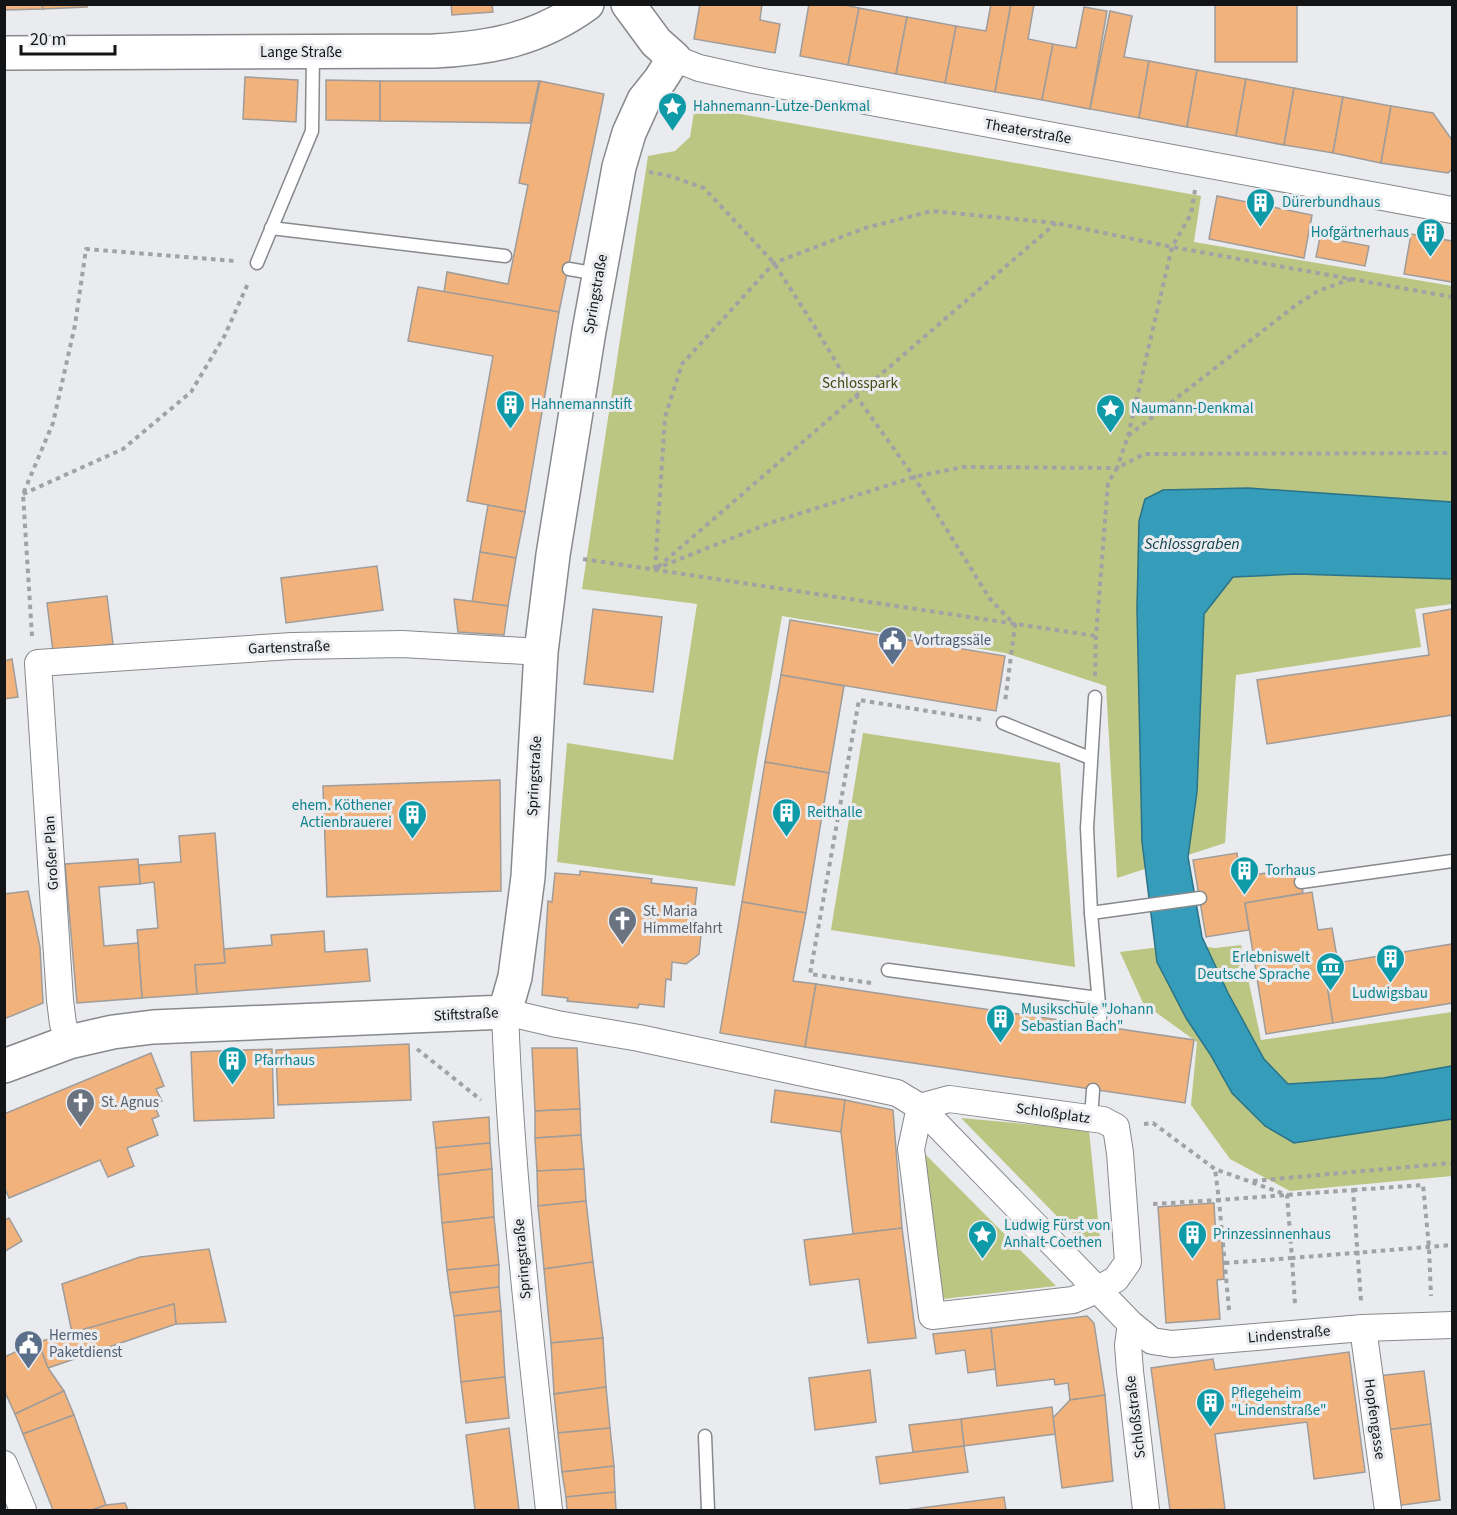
<svg xmlns="http://www.w3.org/2000/svg" width="1457" height="1515" font-family="'Source Sans 3',sans-serif">
  <rect width="100%" height="100%" fill="#e9ebee"/>
  <g fill="#bac681">
    <path d="M695 106 1201 196 1194 242 1452 286V604L1415 609 1421 647 1236 675 1225 843 1117 878 1106 686 1005 653 782 616 735 886 557 862 567 743 673 760 697 604 582 589 648 156 675 151 690 137Z"/>
    <path d="M863 733 1060 763 1075 967 831 930Z"/>
    <path d="M1184 944 1215 948 1241 945 1261 1040 1452 1012V1176L1290 1191 1230 1159 1191 1105 1197 1042 1143 1003 1120 952Z"/>
    <path d="M961 1118 1089 1130 1100 1239 1089 1249Z"/>
    <path d="M924 1153 1056 1286 943 1299Z"/>
  </g>
  <path fill="#359cba" stroke="#2b7388" stroke-width="1.5" d="M1248 488 1452 502V579L1297 574 1233 577 1204 614 1197 792 1188 857 1202 937 1228 993 1264 1059 1288 1084 1383 1078 1452 1066V1119L1294 1143 1265 1126 1232 1093 1210 1054 1186 1018 1157 962 1142 842 1137 609 1139 521 1145 499 1163 490Z"/>
  <g fill="#f1b27c" stroke="#9f9c9a" stroke-width="1.5">
    <path d="M4 4H42L43 9 4 10Z"/>
    <path d="M42 4H87V7L43 9Z"/>
    <path d="M451 4H492L493 12 452 15Z"/>
    <path d="M700 4H762L760 20 780 24 775 53 694 39Z"/>
    <path d="M809 4H840L859 8 848 65 800 56Z"/>
    <path d="M991 4H1011L995 92 945 83 956 26 986 31Z"/>
    <path d="M1011 4H1034L1028 39 1053 44 1042 100 995 92Z"/>
    <rect x="1215" y="4" width="82" height="58"/>
    <path d="M1084 7 1107 11 1090 109 1042 100 1053 44 1076 48Z"/>
    <path d="M859 8 907 17 896 74 848 65Z"/>
    <path d="M1110 11 1132 16 1124 57 1149 61 1139 118 1090 109Z"/>
    <path d="M907 17 956 26 945 83 896 74Z"/>
    <path d="M1149 61 1197 70 1187 127 1139 118Z"/>
    <path d="M1197 70 1246 79 1236 136 1187 127Z"/>
    <path d="M245 77 298 80 296 122 243 119Z"/>
    <path d="M1246 79 1294 88 1284 145 1236 136Z"/>
    <path d="M326 80 380 81V121L326 120Z"/>
    <path d="M380 81H539L530 123 380 121Z"/>
    <path d="M540 81 604 94 559 312 444 292 447 272 508 284 528 185 519 183Z"/>
    <path d="M1294 88 1343 97 1333 153 1284 145Z"/>
    <path d="M1343 97 1391 106 1381 163 1333 153Z"/>
    <path d="M1391 106 1433 113 1452 140V169L1448 173 1381 163Z"/>
    <path d="M1217 196 1312 215 1304 258 1209 239Z"/>
    <path d="M1411 234 1452 241V282L1404 274Z"/>
    <path d="M1320 237 1369 246 1365 266 1316 257Z"/>
    <path d="M418 287 559 312 525 512 467 501 493 356 408 341Z"/>
    <path d="M488 505 525 512 516 558 480 552Z"/>
    <path d="M480 552 516 558 508 606 472 602Z"/>
    <path d="M377 566 383 610 286 623 281 578Z"/>
    <path d="M107 596 113 644 53 652 47 603Z"/>
    <path d="M454 599 508 606 504 635 458 632Z"/>
    <path d="M593 609 662 617 653 692 584 684Z"/>
    <path d="M1452 609V715L1267 744 1257 680 1429 655 1423 614Z"/>
    <path d="M790 620 1005 656 996 711 781 675Z"/>
    <path d="M12 659 18 697 4 699V661Z"/>
    <path d="M781 675 844 686 829 773 765 762Z"/>
    <path d="M765 762 829 773 806 913 742 902Z"/>
    <path d="M500 780 501 891 327 897 323 786Z"/>
    <path d="M215 833 225 963 195 965 197 994 142 998 137 930 158 928 154 882 140 884 139 865 181 862 179 836Z"/>
    <path d="M1237 853 1240 877 1299 868 1303 893 1245 903 1249 930 1206 937 1193 860Z"/>
    <path d="M138 859 140 884 99 887 104 946 138 943 142 998 77 1003 65 864Z"/>
    <path d="M580 871 652 879 651 883 697 888 693 924 701 935 699 954 686 964 672 962 671 980 666 979 664 1007 639 1004 638 1008 567 1001 568 998 542 995 548 901 552 902 555 873 580 875Z"/>
    <path d="M28 891 40 947 43 1003 4 1019V894Z"/>
    <path d="M1312 892 1318 930 1332 928 1338 963 1324 965 1333 1023 1266 1034 1245 903Z"/>
    <path d="M742 902 806 913 793 981 816 984 805 1047 720 1033Z"/>
    <path d="M324 931 325 952 367 949 370 981 197 994 195 965 225 963 224 949 272 945 271 935Z"/>
    <path d="M1452 944V1003L1333 1023 1324 965Z"/>
    <path d="M816 984 1194 1040 1185 1103 805 1047Z"/>
    <path d="M409 1044 411 1100 278 1105 276 1050Z"/>
    <path d="M532 1048H577L580 1109 535 1111Z"/>
    <path d="M272 1049 274 1118 194 1121 191 1052Z"/>
    <path d="M151 1053 164 1086 156 1089 162 1101 154 1105 159 1116 152 1119 158 1135 127 1148 134 1166 108 1177 100 1160 9 1198 4 1186V1114Z"/>
    <path d="M775 1090 845 1100 841 1132 771 1122Z"/>
    <path d="M845 1100 893 1110 902 1228 853 1234 841 1132Z"/>
    <path d="M580 1109 581 1135 535 1138V1111Z"/>
    <path d="M489 1117 490 1143 436 1148 433 1122Z"/>
    <path d="M581 1135 584 1169 537 1171 535 1138Z"/>
    <path d="M490 1143 492 1169 438 1175 436 1148Z"/>
    <path d="M492 1169 494 1217 442 1223 438 1175Z"/>
    <path d="M584 1169 586 1201 538 1206 537 1171Z"/>
    <path d="M586 1201 593 1262 544 1269 538 1206Z"/>
    <path d="M1214 1203 1216 1241 1222 1240 1224 1279 1217 1280 1220 1319 1166 1323 1158 1207Z"/>
    <path d="M494 1217 499 1265 447 1270 442 1223Z"/>
    <path d="M9 1218 22 1241 4 1252V1220Z"/>
    <path d="M902 1228 916 1338 868 1343 859 1279 810 1285 804 1240Z"/>
    <path d="M209 1249 226 1322 176 1324 174 1304 72 1333 62 1284 140 1257Z"/>
    <path d="M593 1262 603 1338 551 1343 544 1269Z"/>
    <path d="M499 1265V1287L450 1293 447 1270Z"/>
    <path d="M499 1287 501 1311 454 1316 450 1293Z"/>
    <path d="M174 1304 176 1324 48 1368 38 1342Z"/>
    <path d="M501 1311 505 1377 461 1382 454 1316Z"/>
    <path d="M1087 1316 1094 1323 1105 1395 1070 1400 1068 1383 1055 1385 1054 1379 997 1386 991 1328Z"/>
    <path d="M991 1328 995 1369 968 1373 965 1350 936 1354 933 1334Z"/>
    <path d="M603 1338 606 1387 554 1394 551 1343Z"/>
    <path d="M38 1342 48 1368 64 1391 15 1414 4 1390V1357Z"/>
    <path d="M1349 1352 1365 1472 1314 1479 1307 1422 1215 1434 1225 1509 1170 1510 1151 1368 1213 1359 1215 1370Z"/>
    <path d="M870 1370 876 1422 815 1430 809 1378Z"/>
    <path d="M1424 1371 1431 1424 1386 1430 1377 1376Z"/>
    <path d="M505 1377 509 1418 466 1423 461 1382Z"/>
    <path d="M606 1387 610 1428 558 1433 554 1394Z"/>
    <path d="M64 1391 74 1415 23 1434 15 1414Z"/>
    <path d="M1105 1395 1113 1481 1062 1488 1053 1418 1070 1400Z"/>
    <path d="M1052 1407 1055 1434 964 1446 961 1419Z"/>
    <path d="M74 1415 106 1505 92 1510H53L23 1434Z"/>
    <path d="M961 1419 964 1446 913 1452 909 1425Z"/>
    <path d="M1431 1424 1440 1500 1395 1506 1386 1430Z"/>
    <path d="M509 1428 519 1510H475L466 1435Z"/>
    <path d="M610 1428 614 1466 562 1472 558 1433Z"/>
    <path d="M964 1446 968 1472 880 1484 876 1457Z"/>
    <path d="M614 1466 615 1492 566 1497 562 1472Z"/>
    <path d="M615 1492 616 1510H567L566 1497Z"/>
    <path d="M1004 1497 1006 1510H906Z"/>
    <path d="M125 1503 128 1510H92L106 1505Z"/>
  </g>
  <g fill="none" stroke-linecap="round" stroke-linejoin="round">
    <defs>
      <g id="lane">
        <path d="M271 228 505 256"/>
        <path d="M257 263 312 131 313 53"/>
        <path d="M569 269 598 274"/>
        <path d="M1095 697 1087 828 1091 913 1101 1027"/>
        <path d="M1003 723 1090 758"/>
        <path d="M1301 882 1452 861"/>
        <path d="M1091 913 1200 898"/>
        <path d="M888 970 1098 998"/>
        <path d="M1091 1118 1093 1090"/>
        <path d="M705 1436 708 1510"/>
      </g>
      <g id="street">
        <path d="M674 58 699 68 753 80 1452 210"/>
        <path d="M69 1042 63 1024 60 1000 38 663 292 646 402 644 541 652"/>
        <path d="M949 1099 1103 1120 1116 1127 1120 1153 1128 1262 1116 1279 1097 1290 1073 1300 932 1316 911 1149 920 1107Z"/>
        <path d="M1131 1324 1128 1345 1130 1371 1146 1510"/>
        <path d="M1363 1328 1388 1510"/>
        <path d="M4 1464 23 1510"/>
        <path d="M549 1510C531 1345 511 1179 505 1012L557 1024 639 1038 897 1093 920 1107 1131 1324 1152 1341 1172 1344 1363 1328 1452 1325"/>
      </g>
      <g id="secondary">
        <path d="M4 53 434 51C492 48 539 39 587 4"/>
        <path d="M4 1066 69 1042 113 1032 153 1027 505 1012 515 977 528 877 541 652 553 555 589 331 619 167 629 133 644 100 660 80 674 58 656 42 628 4"/>
      </g>
    </defs>
    <use href="#lane" stroke="#87898c" stroke-width="15"/>
    <use href="#street" stroke="#87898c" stroke-width="28"/>
    <use href="#secondary" stroke="#87898c" stroke-width="36"/>
    <g stroke="#a0a2a4" stroke-width="4" stroke-dasharray="4.5 4.5" stroke-linecap="butt">
      <path d="M649 172 670 176 704 188 774 263 813 324 857 397 914 477 990 599 1015 625 1005 702"/>
      <path d="M1128 436 1172 247 1191 214 1195 190"/>
      <path d="M23 494 123 449 191 392 225 335 249 281"/>
      <path d="M583 559 1096 636"/>
      <path d="M658 567 1056 223"/>
      <path d="M655 569 665 417 682 364 774 263 865 228 932 211 1056 223 1172 247 1452 297"/>
      <path d="M655 569 770 523 914 477 963 467 1117 468 1128 436 1296 305 1318 291 1351 279"/>
      <path d="M32 636 23 494 53 423 75 325 86 249 235 261"/>
      <path d="M1095 676 1096 636 1108 483 1117 468 1144 454 1452 453"/>
      <path d="M871 983 810 974 859 700 984 720"/>
      <path d="M417 1049 481 1100"/>
      <path d="M1144 1124 1153 1123 1215 1169 1287 1195 1292 1258 1452 1245"/>
      <path d="M1253 1181 1452 1163"/>
      <path d="M1353 1190 1423 1185 1429 1247 1431 1296"/>
      <path d="M1153 1204 1219 1200 1215 1169"/>
      <path d="M1225 1263 1292 1258 1295 1304"/>
      <path d="M1229 1310 1219 1200 1353 1190 1361 1301"/>
    </g>
    <use href="#lane" stroke="#fff" stroke-width="12"/>
    <use href="#street" stroke="#fff" stroke-width="26"/>
    <use href="#secondary" stroke="#fff" stroke-width="33"/>
  </g>
  <defs>
    <symbol id="sight-pin" viewBox="-11 -11 22 30"><path d="M0 17L-7.5 6A9.5 9.5 0 1 1 7.5 6Z" fill="#0f9aa8" stroke="#e9ebee"/><path d="M0-6L1.8-2.2L6-1.7L2.9 1.2L3.7 5.4L0 3.3L-3.7 5.4L-2.9 1.2L-6-1.7L-1.8-2.2Z" fill="#fff"/></symbol>
    <symbol id="building-pin" viewBox="-11 -11 22 30"><path d="M0 17L-7.5 6A9.5 9.5 0 1 1 7.5 6Z" fill="#0f9aa8" stroke="#e9ebee"/><path d="M-4-6H4V6H1V3H-1V6H-4ZM-2.5-4.3h1.7v1.8h-1.7ZM.8-4.3h1.7v1.8H.8ZM-2.5-1h1.7V.8h-1.7ZM.8-1h1.7V.8H.8Z" fill="#fff"/></symbol>
    <symbol id="civic-pin" viewBox="-11 -11 22 30"><path d="M0 17L-7.5 6A9.5 9.5 0 1 1 7.5 6Z" fill="#5c6f8a" stroke="#e9ebee"/><path d="M-.6-6.5H3V-4.5H.6V-3L4-1V1h2V6H-6V1h2V-1L-.6-3ZM-1.2 2.5V6h2.4V2.5Z" fill="#fff"/></symbol>
    <symbol id="church-pin" viewBox="-11 -11 22 30"><path d="M0 17L-7.5 6A9.5 9.5 0 1 1 7.5 6Z" fill="#6b7280" stroke="#e9ebee"/><path d="M-1.2-6h2.4v3.5h3.3v2.4h-3.3V6h-2.4V-.1h-3.3v-2.4h3.3Z" fill="#fff"/></symbol>
    <symbol id="museum-pin" viewBox="-11 -11 22 30"><path d="M0 17L-7.5 6A9.5 9.5 0 1 1 7.5 6Z" fill="#0f9aa8" stroke="#e9ebee"/><path d="M0-6L6-3V-2H-6V-3ZM-5-1h2V3h-2ZM-1-1h2V3h-2ZM3-1h2V3H3ZM-6 4H6V6H-6Z" fill="#fff"/></symbol>
  </defs>
  <g fill-rule="evenodd">
    <use href="#sight-pin" x="656" y="90" width="33" height="45"/>
    <use href="#building-pin" x="1244" y="186" width="33" height="45"/>
    <use href="#building-pin" x="1414" y="216" width="33" height="45"/>
    <use href="#building-pin" x="494" y="388" width="33" height="45"/>
    <use href="#sight-pin" x="1094" y="392" width="33" height="45"/>
    <use href="#civic-pin" x="876" y="624" width="33" height="45"/>
    <use href="#building-pin" x="770" y="796" width="33" height="45"/>
    <use href="#building-pin" x="396" y="798" width="33" height="45"/>
    <use href="#building-pin" x="1228" y="854" width="33" height="45"/>
    <use href="#church-pin" x="606" y="904" width="33" height="45"/>
    <use href="#building-pin" x="1374" y="942" width="33" height="45"/>
    <use href="#museum-pin" x="1314" y="950" width="33" height="45"/>
    <use href="#building-pin" x="984" y="1002" width="33" height="45"/>
    <use href="#building-pin" x="216" y="1044" width="33" height="45"/>
    <use href="#church-pin" x="64" y="1086" width="33" height="45"/>
    <use href="#sight-pin" x="966" y="1218" width="33" height="45"/>
    <use href="#building-pin" x="1176" y="1218" width="33" height="45"/>
    <use href="#civic-pin" x="12" y="1328" width="33" height="45"/>
    <use href="#building-pin" x="1194" y="1386" width="33" height="45"/>
  </g>
  <g text-anchor="middle" stroke-width="6" stroke-linejoin="round" paint-order="stroke">
    <g font-size="15" fill="#131415" stroke="#e9ebee">
      <text x="301" y="57">Lange Straße</text>
      <text transform="translate(1028 131) rotate(10)" y="5">Theaterstraße</text>
      <text transform="translate(595 294) rotate(-80)" y="5">Springstraße</text>
      <text transform="translate(289 647) rotate(-2)" y="5">Gartenstraße</text>
      <text transform="translate(534 776) rotate(-87)" y="5">Springstraße</text>
      <text transform="translate(51 853) rotate(-93)" y="5">Großer Plan</text>
      <text transform="translate(466 1014) rotate(-3)" y="5">Stiftstraße</text>
      <text transform="translate(1053 1113) rotate(8)" y="5">Schloßplatz</text>
      <text transform="translate(522 1259) rotate(-95)" y="5">Springstraße</text>
      <text transform="translate(1289 1334) rotate(-5)" y="5">Lindenstraße</text>
      <text transform="translate(1135 1417) rotate(-97)" y="5">Schloßstraße</text>
      <text transform="translate(1375 1419) rotate(82)" y="5">Hopfengasse</text>
    </g>
    <g font-size="15" fill="#0d838f" stroke="#e9ebee" text-anchor="start">
      <text x="693" y="111">Hahnemann-Lutze-Denkmal</text>
      <text x="1282" y="207">Dürerbundhaus</text>
      <text x="1409" y="237" text-anchor="end">Hofgärtnerhaus</text>
      <text x="531" y="409">Hahnemannstift</text>
      <text x="1131" y="413">Naumann-Denkmal</text>
      <text x="392" y="810" text-anchor="end">ehem. Köthener<tspan x="392" dy="17">Actienbrauerei</tspan></text>
      <text x="807" y="817">Reithalle</text>
      <text x="1265" y="875">Torhaus</text>
      <text x="1310" y="962" text-anchor="end">Erlebniswelt<tspan x="1310" dy="17">Deutsche Sprache</tspan></text>
      <text x="1390" y="998" text-anchor="middle">Ludwigsbau</text>
      <text x="1021" y="1014">Musikschule "Johann<tspan x="1021" dy="17">Sebastian Bach"</tspan></text>
      <text x="254" y="1065">Pfarrhaus</text>
      <text x="1004" y="1230">Ludwig Fürst von<tspan x="1004" dy="17">Anhalt-Coethen</tspan></text>
      <text x="1213" y="1239">Prinzessinnenhaus</text>
      <text x="1231" y="1398">Pflegeheim<tspan x="1231" dy="17">"Lindenstraße"</tspan></text>
    </g>
    <g font-size="15" fill="#434a11" stroke="#e9ebee">
      <text x="860" y="388">Schlosspark</text>
    </g>
    <g font-size="15" fill="#4e5e75" stroke="#e9ebee" text-anchor="start">
      <text x="914" y="645">Vortragssäle</text>
      <text x="49" y="1340">Hermes<tspan x="49" dy="17">Paketdienst</tspan></text>
    </g>
    <g font-size="15" fill="#5b616d" stroke="#e9ebee" text-anchor="start">
      <text x="643" y="916">St. Maria<tspan x="643" dy="17">Himmelfahrt</tspan></text>
      <text x="101" y="1107">St. Agnus</text>
    </g>
    <g font-size="16" font-style="italic" fill="#0d3b48" stroke="#e9ebee">
      <text x="1192" y="549">Schlossgraben</text>
    </g>
  </g>
  <rect width="1457" height="1515" fill="none" stroke="#131415" stroke-width="12"/>
  <path d="M21 45v9h94v-9" fill="none" stroke="#131415" stroke-width="3"/>
  <text x="30" y="45" font-size="18" fill="#131415" stroke="#e9ebee" stroke-width="4.5" paint-order="stroke">20 m</text>
</svg>
